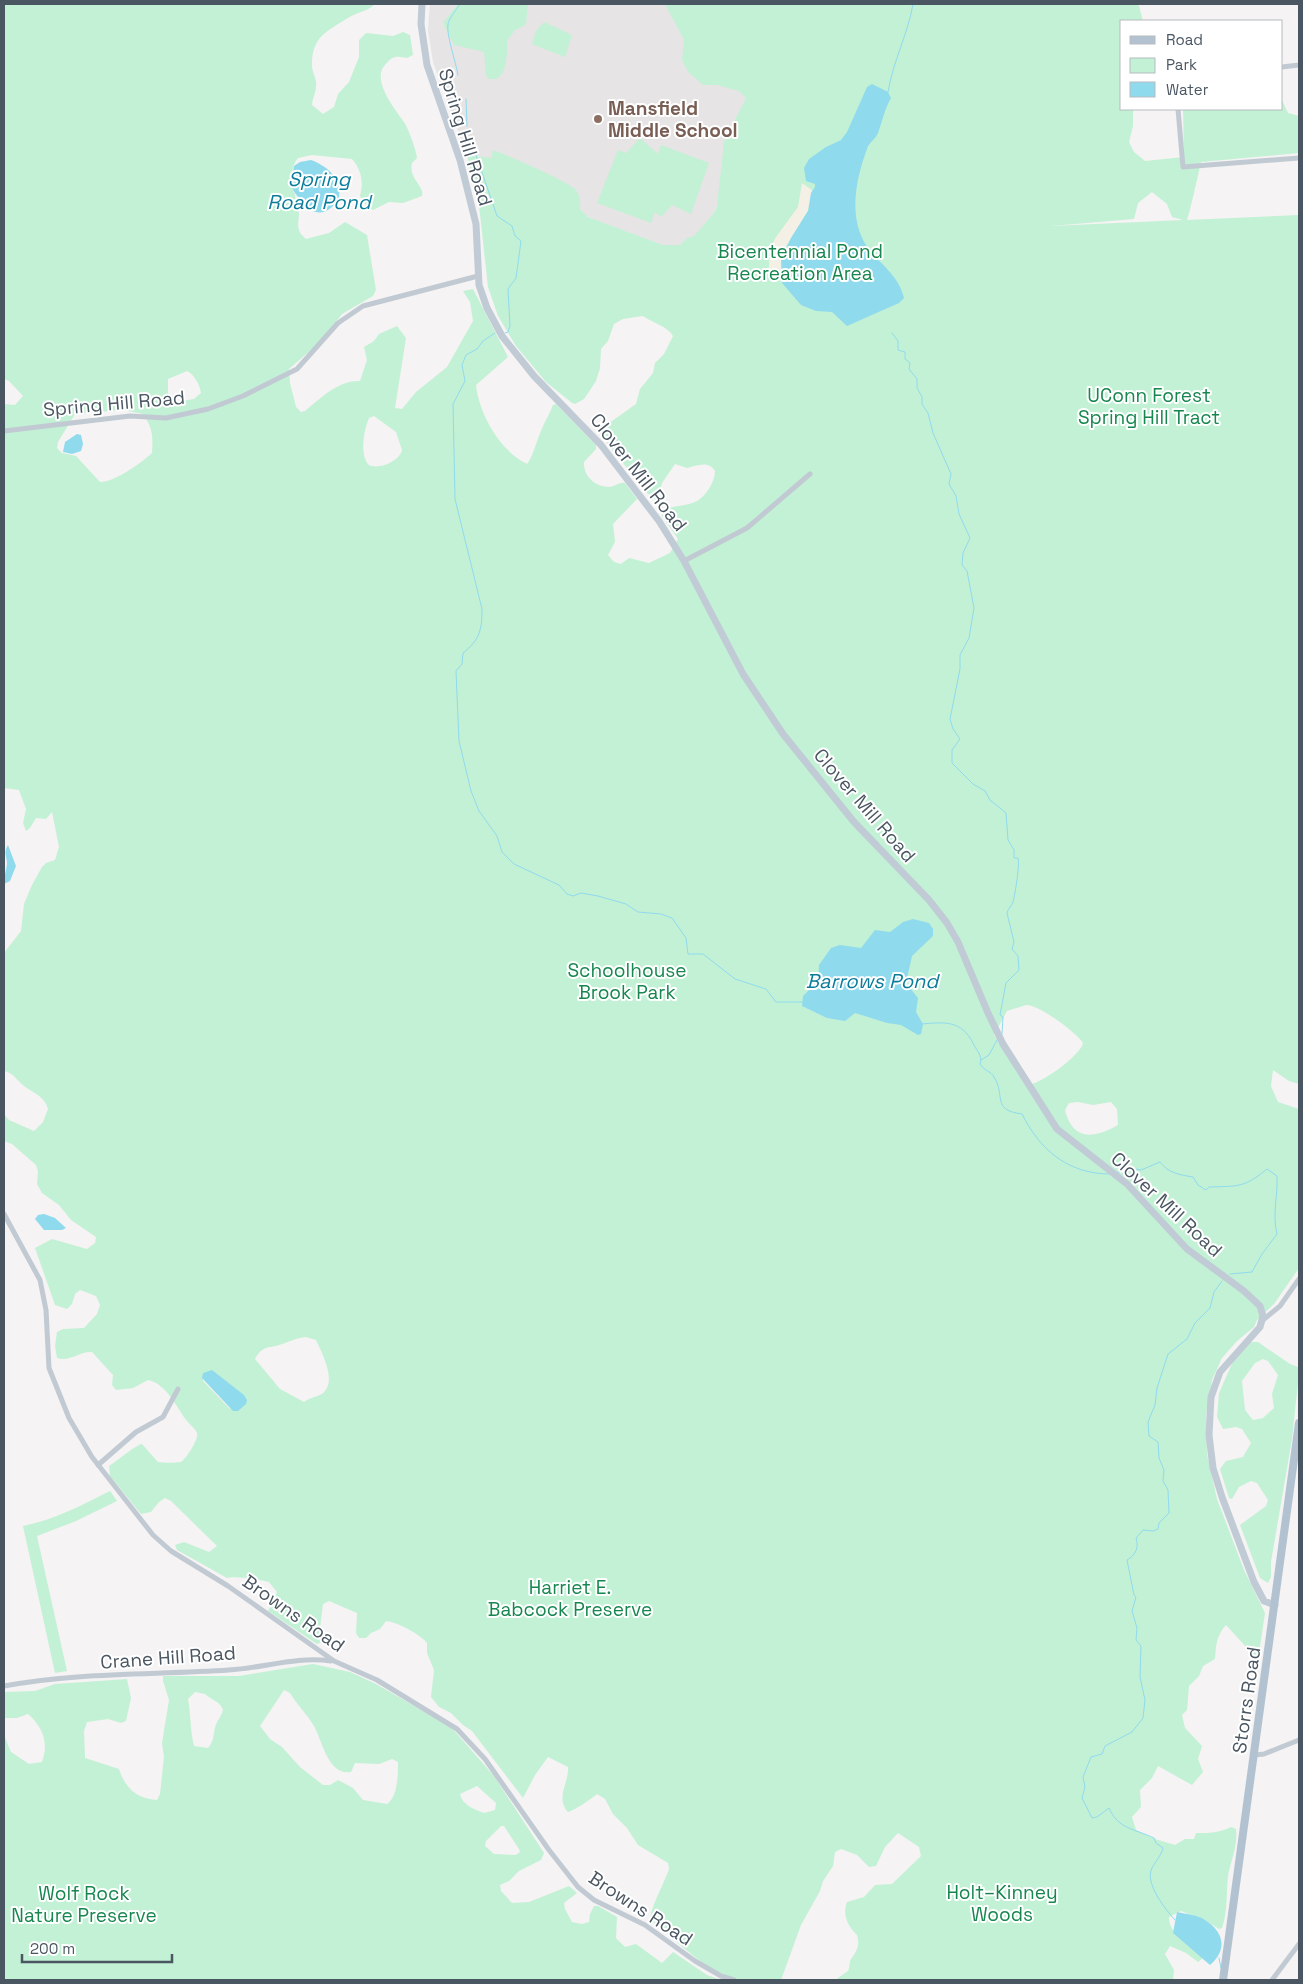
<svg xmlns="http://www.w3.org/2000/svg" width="1303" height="1984" font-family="'Space Grotesk',sans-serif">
  <rect width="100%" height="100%" fill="#f5f3f3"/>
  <path fill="#e6e4e5" d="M430 4H689L747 85 746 100 718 203 711 218 699 234 681 245H663L595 220 585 215 578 206 479 156 467 155 433 62 428 30Z"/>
  <g fill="#c3f1d5" fill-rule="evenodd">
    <path d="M4 4H375C365 13 359 11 348 18 327 31 311 37 312 67 313 74 317 80 316 86 316 93 312 99 312 105L323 114 334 107 338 94 349 82 359 57V40L366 33 393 36 403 32 410 35 413 55 407 58C396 56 393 55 385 65 371 80 395 109 404 122 408 128 417 152 417 158L412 163C408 179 425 186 422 196L403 203 389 202 373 210 367 207 360 196C364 182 361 169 352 159L312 155 298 158C285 174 297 196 299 214 299 219 297 224 299 230 300 234 303 236 306 239L329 233 345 222 367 235 376 290 373 296 342 314 321 341 289 369 290 383 296 407 301 412 305 411C321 398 338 380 360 381L367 360 364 347 374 341 379 334 397 326 406 338 395 408 402 409 416 392 447 367 473 321 470 302 463 291 473 289 508 357 476 385C479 414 500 451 527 464 534 454 536 442 541 431 544 422 550 414 553 405L556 404 596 445V449L584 462C583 477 596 487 609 487 615 487 619 482 625 483L637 499 613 524 615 542 608 555 614 562 621 564 629 558 649 563 670 553 678 539 662 516V511C672 505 686 507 697 501 707 495 715 481 715 471 708 460 696 466 687 468L675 464 662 483 658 499 655 500 645 491 598 431 636 404 640 389 653 373 655 363 664 354 673 336C667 326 653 323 643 316L623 319 614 324 608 341 601 349 600 368 596 381 584 399 575 404 572 403 546 382 516 346 498 316 488 287 479 205 467 155 491 158 493 150C505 154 570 182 576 190 580 196 581 202 580 209L588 217 663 245H680L687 238 694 236 713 214 717 206 724 142 746 98 739 91 717 85H703L688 72 682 60 684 40 665 4H1136L1139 6 1143 21H1122V109H1133V126L1129 142 1134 152 1145 161 1184 157 1183 109H1282V100L1288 113 1299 116V153L1201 162C1199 171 1189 216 1187 220L1299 215V1084L1289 1081 1273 1070 1271 1086 1278 1102 1299 1109V1268L1274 1304 1257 1320 1254 1327 1237 1341 1222 1358 1212 1380 1206 1415 1207 1454 1217 1499 1244 1570 1265 1613 1258 1660 1226 1625C1216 1636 1216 1646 1215 1659L1203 1666 1199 1676 1189 1686 1187 1710 1182 1715 1185 1728 1202 1746 1198 1759 1203 1772 1192 1785 1158 1766 1152 1778 1140 1790 1141 1807 1132 1817 1136 1830 1155 1839 1175 1845 1185 1839H1194L1196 1833C1210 1833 1219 1833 1231 1827L1236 1829C1238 1846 1231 1860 1228 1876 1226 1894 1228 1911 1222 1928L1219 1929 1205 1920 1181 1911 1169 1917C1168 1934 1192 1947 1203 1958L1198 1962 1186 1953 1170 1946 1165 1954 1174 1970 1173 1980H835L848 1971C850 1967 849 1962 851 1959 857 1951 860 1946 857 1935 848 1926 842 1915 847 1902L864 1897 875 1885 892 1884 921 1856 919 1847 898 1833 885 1847 876 1866 869 1867 857 1855 841 1849 835 1852 833 1866 823 1881 820 1891 801 1925 781 1980C769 1980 757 1981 745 1980 707 1976 679 1941 650 1920 651 1906 664 1884 669 1869L668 1863 638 1845 627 1828 613 1814 605 1799 597 1794C594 1797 572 1812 568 1812 555 1798 569 1783 568 1767L548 1757 535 1775 523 1798 472 1731 463 1725 451 1713 439 1707 431 1697 434 1670 427 1653V1643C420 1634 397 1622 386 1621L380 1629 371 1633 366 1638H359L356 1633 357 1613 329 1601 323 1604 320 1628 324 1634V1641L317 1644 268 1611 277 1592 269 1582C260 1579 235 1576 227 1578L177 1550 175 1545 184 1542 209 1552 217 1546 171 1501 165 1498 159 1502 151 1512 141 1514 110 1476 109 1466C117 1461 136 1445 142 1444L158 1462C163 1463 176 1463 181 1462 186 1459 199 1439 197 1433 195 1428 190 1425 187 1421 176 1407 167 1384 148 1380L133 1388 116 1390 112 1385 113 1375 92 1352C79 1351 71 1362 57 1358L55 1346 57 1332 63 1329 84 1328 97 1314 100 1305 96 1296 80 1290 75 1294 72 1304 67 1309 55 1305 35 1248 52 1239 87 1249 95 1243 96 1237 71 1220 59 1205 42 1193 37 1184 38 1171 36 1165 12 1144 4 1141V1114L9 1120 34 1131 43 1122 48 1109C45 1096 31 1092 23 1085 15 1079 14 1073 4 1071V953L21 931 24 904 32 885 42 867 46 863 55 860 59 847 52 812 46 819 36 818 30 828 26 831 23 823 26 809 19 790 4 788V404L15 405 23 396 9 381 4 379ZM1152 192 1167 204 1172 217 1183 220 1051 226 1134 219 1138 203ZM187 371C194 374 200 385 201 393L194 399 175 402 168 393V379ZM123 410 143 414C153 428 153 437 152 453 141 463 115 482 100 482L76 456 62 453 57 448 58 442 75 414ZM374 416 396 432 402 450C400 461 379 470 369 465 359 455 364 430 369 418ZM1026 1005C1038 1004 1076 1032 1083 1043 1081 1055 1039 1086 1026 1085L1022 1080 994 1035 1007 1011ZM1078 1102 1093 1105 1111 1102 1117 1109 1118 1125C1095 1138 1073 1142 1065 1110L1069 1103ZM306 1337 316 1340C322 1353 338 1382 322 1394 316 1397 309 1398 304 1402L280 1389 255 1359C263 1344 270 1349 282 1344 291 1341 297 1338 306 1337ZM209 1372 244 1395 230 1409 203 1381V1373Z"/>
    <path d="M458 4H528L526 25 515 30 507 41C507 54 508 70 497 79H488L486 75 484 52 454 45 443 23Z"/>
    <path d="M544 22 572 35 565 57 532 44 536 31Z"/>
    <path d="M640 138 658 154 661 145 709 163 691 214 672 205 661 217 655 212 651 223 597 203 618 150 626 153Z"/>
    <path d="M1251 1342H1258L1290 1364 1298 1367 1299 1373 1292 1439 1271 1562V1577L1268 1583 1260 1578 1240 1525 1266 1506 1268 1500 1257 1483 1251 1481 1239 1487 1232 1499 1229 1498 1220 1469 1226 1461 1243 1457 1251 1443 1242 1429 1236 1427 1223 1429 1217 1417 1219 1393 1234 1359ZM1263 1359 1268 1361 1278 1375 1272 1394 1274 1408 1263 1418 1253 1420 1245 1410 1242 1381 1255 1363Z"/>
    <path d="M110 1491 117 1501 76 1521 37 1536 67 1671 55 1673 23 1526C54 1520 82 1505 110 1491Z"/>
    <path d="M313 1664 350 1672 376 1684 451 1727 494 1776 544 1853 541 1860 519 1871 509 1881 500 1885 501 1891 512 1903 529 1902 569 1886 577 1893 564 1903 565 1909 572 1922 582 1924 589 1922 590 1914 594 1906H598L617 1917 616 1938 625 1947 636 1944 662 1963 673 1952 707 1975 721 1980H4V1735L11 1752 29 1764 42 1762C49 1743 43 1727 28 1714L17 1718H4V1692L35 1691 55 1684 127 1679 131 1698 126 1721 121 1723 108 1719 87 1722 84 1731 85 1758 119 1769C125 1788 137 1799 157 1800L160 1794 164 1757 162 1743 169 1700 163 1681V1676H239ZM284 1690 290 1693C297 1705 307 1714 314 1726 322 1740 328 1776 351 1772L355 1763 379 1764 392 1759 398 1762C398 1774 398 1797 387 1804L363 1800 353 1788 338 1780 330 1785H323L300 1767 282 1747 270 1739 260 1726ZM195 1692 205 1694C211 1700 220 1701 223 1710 221 1717 216 1722 215 1728 213 1736 214 1741 208 1748L194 1746C190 1730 191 1715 188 1699ZM477 1786 496 1803 495 1810 484 1813C474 1809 462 1805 460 1794ZM501 1826H504L519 1849 520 1852 516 1855 494 1854 485 1846 486 1841Z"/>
  </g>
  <path fill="#f5f0e5" d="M802 183 812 190 809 209 783 251 782 279 779 272 769 270V251L776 237 798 207Z"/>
  <g fill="#90daee">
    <path d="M872 84 888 92 891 98C885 108 882 122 878 133 875 140 869 142 867 149 856 178 848 217 866 245 879 264 899 275 904 298L899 303 847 326 832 312 816 311 801 305 782 283 781 259 791 238 808 211 811 193 815 187V184L806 181 804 168 809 159 826 147 841 140 847 132 867 87Z"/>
    <path d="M311 160C329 167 342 179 339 199 328 214 316 218 304 203 299 198 294 193 292 187 291 180 293 173 294 166L300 162Z"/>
    <path d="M77 434 81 435 83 444 81 451 72 454 63 452 65 442Z"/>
    <path d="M8 845 16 866 10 881 4 884C4 877 6 871 7 864 7 856 3 853 8 845Z"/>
    <path d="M913 919 929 923 933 929V936L912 956 906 983 918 998 916 1012 923 1024 921 1034 918 1035 901 1025 887 1023 855 1013 845 1021 827 1018 802 1006 803 996 818 981 819 965 831 948 840 945 861 948 875 930 890 932 903 922Z"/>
    <path d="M44 1214 55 1218 66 1228 62 1230H44L35 1219 38 1215Z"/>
    <path d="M212 1370 244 1395 247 1400 246 1404 238 1411H233L202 1378 203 1373Z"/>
    <path d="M1177 1912C1186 1914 1198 1915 1205 1920 1224 1932 1228 1950 1210 1965L1173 1933Z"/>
  </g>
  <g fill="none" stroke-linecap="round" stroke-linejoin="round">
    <g stroke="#90daee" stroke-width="1">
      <path d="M458 75C456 62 446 35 448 24 449 18 457 9 460 4"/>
      <path d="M888 92C893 61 908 34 913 4"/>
      <path d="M466 99 467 126"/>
      <path d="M475 152 497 216 512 226 515 236 521 241 516 278 508 289 510 326 508 332 505 333"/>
      <path d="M495 333 483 341 477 349 466 355 462 365 465 381 453 404 455 499 482 609C482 629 480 640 463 653L462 664 456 671 459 741 471 791 479 811 497 836 502 852 514 864 559 885 567 894 573 896 581 893 598 896 626 904 638 912 661 914 672 918 686 938 688 954H703L735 979 766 989 776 1002H803"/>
      <path d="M892 333 898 341V350L905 352V359L910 363 909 369 917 379V388L922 397V404L928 413 933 433 951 474 949 484 956 496 959 514 970 538 963 553 962 565 967 571 974 608 969 638 960 655V669L950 719 953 729 960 739 952 750V763L973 784 985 791 990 800 1006 813 1008 840 1014 850V858H1018C1020 864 1015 895 1013 902 1012 906 1008 908 1007 913L1014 942 1012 949 1018 956 1019 970 1006 983 1000 1015 1003 1017 1002 1034"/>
      <path d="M921 1024C945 1022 961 1020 973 1043 976 1050 980 1052 981 1060"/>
      <path d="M997 1040 989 1055 981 1060 980 1064C984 1071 991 1071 994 1077 1006 1096 991 1110 1022 1114 1040 1150 1068 1174 1110 1174"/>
      <path d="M1116 1173 1130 1168 1141 1170 1160 1162C1168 1173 1180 1175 1193 1177L1198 1185 1206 1190 1209 1187C1238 1186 1244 1188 1267 1169L1277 1176C1278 1195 1272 1215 1277 1234L1262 1254 1252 1272 1230 1274"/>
      <path d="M1175 1920C1166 1910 1144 1883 1152 1868 1156 1860 1160 1858 1163 1848L1156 1843 1154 1838C1135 1829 1118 1829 1109 1808L1097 1817 1092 1818 1082 1798 1085 1787 1083 1777 1091 1757 1102 1754 1105 1746 1132 1732 1143 1718 1145 1700 1140 1677 1141 1646 1136 1640 1137 1628 1132 1611 1136 1597 1134 1595 1127 1560C1136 1555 1139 1547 1136 1538L1143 1530 1153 1531 1158 1529 1159 1523 1169 1513 1168 1490 1163 1481 1164 1470 1159 1458 1158 1442 1149 1436 1148 1422 1155 1405 1157 1388 1168 1354 1187 1339 1195 1323 1210 1308 1214 1292 1222 1281"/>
      <path d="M1219 1958 1221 1968"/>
      <path d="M1229 1979 1230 1980"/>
    </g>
    <g stroke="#c1cad2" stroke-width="5">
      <path d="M1282 67 1299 65"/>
      <path d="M1178 109 1183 167 1299 158"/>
      <path d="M4 431 130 416 166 418 208 409 243 396 297 369 338 323 363 306 478 276"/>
      <path d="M684 561 747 528 810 474"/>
      <path d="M4 1214 40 1280 46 1310 49 1368 69 1418 92 1457 153 1535 171 1551 228 1586 334 1661 377 1680 457 1729 485 1759 549 1850 578 1887 594 1900 645 1925 695 1961 721 1976 734 1980"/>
      <path d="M1263 1320 1280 1306 1299 1279"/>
      <path d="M98 1465 136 1432 163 1417 178 1389"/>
      <path d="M4 1686C78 1672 154 1675 229 1670 264 1668 296 1656 331 1661"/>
      <path d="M1255 1755 1264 1754 1299 1740"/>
      <path d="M1272 1980 1299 1944"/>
    </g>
    <path stroke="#c1cbd6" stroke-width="7" d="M422 4 421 24 427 65 460 160 476 224 479 285 487 308 502 336 534 376 601 445 659 521 684 561 743 674 783 734 854 822 929 900 947 923 958 942 988 1013 1003 1044 1057 1129 1127 1184 1187 1249 1244 1291 1260 1306 1263 1316 1260 1327 1220 1372 1211 1397 1209 1435 1213 1468 1222 1497 1254 1582 1264 1601 1275 1605"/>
    <path stroke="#b3c2d1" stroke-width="8" d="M1223 1980 1299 1423"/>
  </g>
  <circle fill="#8d6e63" stroke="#fff" stroke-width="2" cx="598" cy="119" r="5"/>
  <g text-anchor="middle" stroke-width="4" stroke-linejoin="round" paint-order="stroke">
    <g font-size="19" font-weight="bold" fill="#785e54" stroke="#fff" text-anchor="start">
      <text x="608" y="115">Mansfield<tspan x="608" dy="22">Middle School</tspan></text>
    </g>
    <g font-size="19" fill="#4a5661" stroke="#fff">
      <text transform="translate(466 137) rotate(73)" y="7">Spring Hill Road</text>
      <text transform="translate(114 403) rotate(-5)" y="7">Spring Hill Road</text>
      <text transform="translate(639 472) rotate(52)" y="7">Clover Mill Road</text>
      <text transform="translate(865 805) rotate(49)" y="7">Clover Mill Road</text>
      <text transform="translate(1167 1204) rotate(43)" y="7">Clover Mill Road</text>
      <text transform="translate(294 1613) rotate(35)" y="7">Browns Road</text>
      <text transform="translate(168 1657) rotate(-4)" y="7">Crane Hill Road</text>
      <text transform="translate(1246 1700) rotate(-82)" y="7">Storrs Road</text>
      <text transform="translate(641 1908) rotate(33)" y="7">Browns Road</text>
    </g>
    <g font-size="19" fill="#17864f" stroke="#fff">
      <text x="800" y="258">Bicentennial Pond<tspan x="800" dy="22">Recreation Area</tspan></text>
      <text x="1149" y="402">UConn Forest<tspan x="1149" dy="22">Spring Hill Tract</tspan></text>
      <text x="627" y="977">Schoolhouse<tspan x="627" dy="22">Brook Park</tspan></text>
      <text x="570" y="1594">Harriet E.<tspan x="570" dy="22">Babcock Preserve</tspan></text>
      <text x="1002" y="1899">Holt–Kinney<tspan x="1002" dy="22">Woods</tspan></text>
      <text x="84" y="1900">Wolf Rock<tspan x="84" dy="22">Nature Preserve</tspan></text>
    </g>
    <g font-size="20" font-style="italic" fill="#0c7c9b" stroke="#fff">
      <text x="319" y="186">Spring<tspan x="319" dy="23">Road Pond</tspan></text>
      <text x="872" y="988">Barrows Pond</text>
    </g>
  </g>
  <rect width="1303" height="1984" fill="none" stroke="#4a5661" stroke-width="10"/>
  <rect x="1120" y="20" width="162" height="90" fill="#ffffff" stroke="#b7bbc0"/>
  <rect x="1130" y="36" width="25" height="8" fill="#b3c2d1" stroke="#b7bbc0"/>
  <text x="1166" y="45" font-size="15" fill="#4a5661">Road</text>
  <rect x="1130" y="58" width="25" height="15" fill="#c3f1d5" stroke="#b7bbc0"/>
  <text x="1166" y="70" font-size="15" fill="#4a5661">Park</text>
  <rect x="1130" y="82" width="25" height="15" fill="#90daee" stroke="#b7bbc0"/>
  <text x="1166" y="95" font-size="15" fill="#4a5661">Water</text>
  <path d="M22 1954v8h150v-8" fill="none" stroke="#4a5661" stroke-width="2.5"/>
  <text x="30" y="1954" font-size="15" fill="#4a5661" stroke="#ffffff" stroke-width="4" paint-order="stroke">200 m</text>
</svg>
